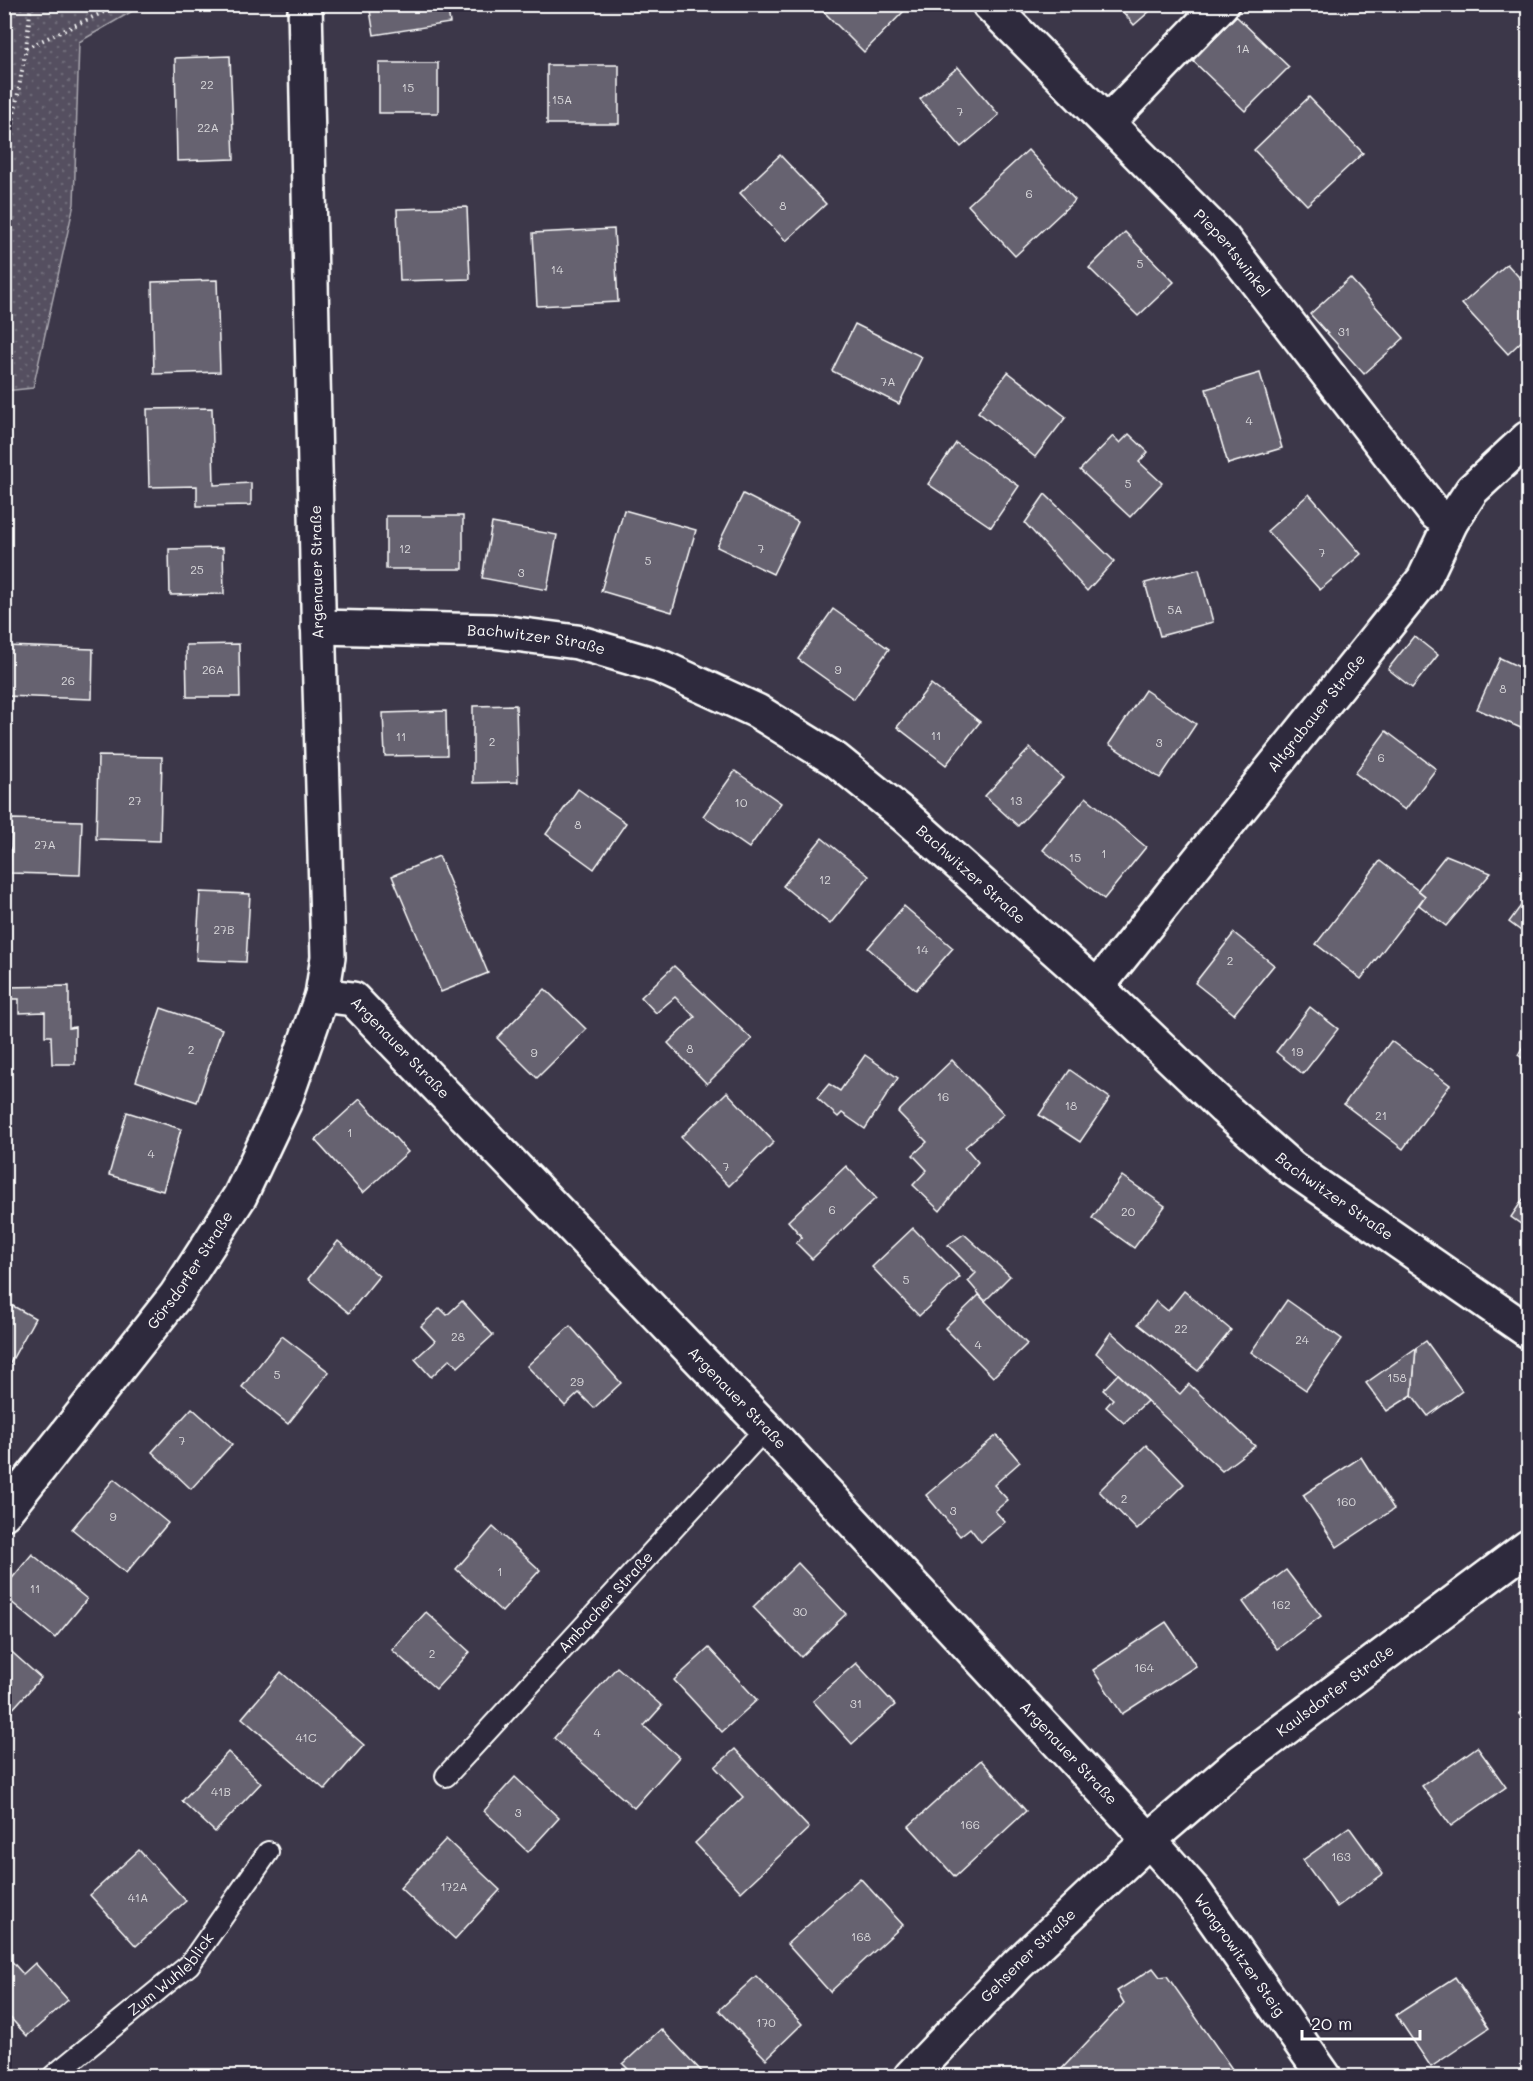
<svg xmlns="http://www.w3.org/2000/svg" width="1533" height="2081" font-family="Mali,sans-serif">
  <defs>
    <pattern id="green-dots" width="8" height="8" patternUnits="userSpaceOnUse" patternTransform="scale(1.5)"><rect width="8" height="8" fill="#555060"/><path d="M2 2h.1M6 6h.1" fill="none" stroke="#6e6a78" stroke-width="1.8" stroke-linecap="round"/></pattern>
  </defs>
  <rect width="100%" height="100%" fill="#3c3749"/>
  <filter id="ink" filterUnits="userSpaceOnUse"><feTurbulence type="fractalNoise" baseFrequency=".0167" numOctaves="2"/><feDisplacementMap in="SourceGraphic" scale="12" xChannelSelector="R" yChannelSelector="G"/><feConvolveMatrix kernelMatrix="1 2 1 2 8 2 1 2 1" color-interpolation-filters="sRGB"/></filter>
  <g filter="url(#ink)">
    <path fill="url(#green-dots)" stroke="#aaa8b0" stroke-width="1.5" d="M5 4 143 5 79 42 74 204 33 388 5 391Z"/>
    <g fill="#666270" stroke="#fff" stroke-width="1.5">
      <path d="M369 4H447L450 23 374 35Z"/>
      <path d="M816 4H902L906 9 864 52Z"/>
      <path d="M1116 4H1158L1134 25Z"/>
      <path d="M1236 16 1289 67 1245 111 1192 60Z"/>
      <path d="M230 56 234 159 177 161 175 58Z"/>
      <rect x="379" y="63" width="59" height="50"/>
      <rect x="547" y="65" width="72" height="59"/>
      <path d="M958 67 999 115 961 147 920 99Z"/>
      <path d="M1309 97 1363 153 1307 205 1254 150Z"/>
      <path d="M1028 150 1075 200 1015 256 968 205Z"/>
      <path d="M780 155 826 204 786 241 740 193Z"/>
      <path d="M467 207 470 279 400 281 397 209Z"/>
      <path d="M614 229 618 302 537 306 533 233Z"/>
      <path d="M1125 232 1174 282 1138 316 1089 268Z"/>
      <path d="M1507 264 1528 287V335L1508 354 1462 304Z"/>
      <path d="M1350 278 1404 338 1364 374 1310 314Z"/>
      <path d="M217 280 220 372 154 374 152 282Z"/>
      <path d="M855 324 922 357 899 404 832 371Z"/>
      <path d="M1008 372 1066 417 1035 457 978 412Z"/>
      <path d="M1260 373 1282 448 1228 464 1206 389Z"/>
      <path d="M212 408 214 485 251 483V505L197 506V486L149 487 147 409Z"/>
      <path d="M1129 434 1148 452 1139 462 1162 483 1130 517 1080 470 1113 436 1120 443Z"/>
      <path d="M956 443 1019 486 991 527 928 484Z"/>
      <path d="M743 494 798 522 773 574 717 547Z"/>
      <path d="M1045 494 1114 561 1087 591 1025 523Z"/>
      <path d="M1309 494 1361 554 1320 590 1267 531Z"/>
      <path d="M624 510 696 530 672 612 601 591Z"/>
      <rect x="386" y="516" width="77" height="53"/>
      <path d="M492 523 557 535 547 590 482 578Z"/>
      <path d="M223 548 224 594 170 595 169 549Z"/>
      <path d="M1199 569 1213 622 1160 636 1145 583Z"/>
      <path d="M833 609 889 649 854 699 798 659Z"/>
      <path d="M1414 636 1438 655 1412 688 1388 669Z"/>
      <path d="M239 644 240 697H187L186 645Z"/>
      <path d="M5 646 93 649 92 699 4 696Z"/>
      <path d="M1500 658 1528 671V731L1477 709Z"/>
      <path d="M931 684 980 722 946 765 897 727Z"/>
      <path d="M1145 690 1196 724 1160 778 1109 744Z"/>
      <path d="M516 705 518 782 473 783V706Z"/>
      <path d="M446 711 447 755 385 756 383 713Z"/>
      <path d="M1386 731 1436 769 1405 810 1355 773Z"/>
      <path d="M1030 748 1063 778 1018 826 985 796Z"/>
      <path d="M98 756 162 757 160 841 96 839Z"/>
      <path d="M735 771 781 803 749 848 703 816Z"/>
      <path d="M578 789 626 823 594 869 546 834Z"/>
      <path d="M1086 797 1146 847 1104 899 1043 850Z"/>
      <path d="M12 819 82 821 80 875 10 873Z"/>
      <path d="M822 838 869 876 830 924 783 886Z"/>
      <path d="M1446 855 1491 873 1446 926 1419 905 1425 896 1418 890Z"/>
      <path d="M439 856 488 973 441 992 392 876Z"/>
      <path d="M1380 861 1425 896 1361 979 1316 944Z"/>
      <path d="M200 892 250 894 246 962 196 960Z"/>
      <path d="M1528 896V936L1509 922Z"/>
      <path d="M904 906 953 948 916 990 868 948Z"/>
      <path d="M1234 933 1274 965 1234 1014 1195 983Z"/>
      <path d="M674 966 752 1039 707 1084 668 1043 695 1017 675 997 656 1013 641 997Z"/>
      <path d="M69 986V1028L75 1027V1064H52L51 1036H45V1012L19 1013V999H4V987Z"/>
      <path d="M545 989 586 1029 537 1078 497 1038Z"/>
      <path d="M1310 1007 1338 1029 1303 1074 1276 1052Z"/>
      <path d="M161 1008 222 1029 197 1102 136 1081Z"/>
      <path d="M1528 1038V1062L1518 1055Z"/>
      <path d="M1391 1041 1450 1085 1403 1149 1344 1104Z"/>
      <path d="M865 1055 898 1078 865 1129 842 1113 838 1117 817 1098 829 1084 840 1091Z"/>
      <path d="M952 1060 1004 1114 965 1147 978 1162 940 1211 913 1185 927 1170 913 1155 927 1142 898 1112Z"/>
      <path d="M1070 1070 1110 1098 1080 1142 1039 1115Z"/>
      <path d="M727 1092 774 1142 729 1186 681 1137Z"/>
      <path d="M360 1099 408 1152 363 1193 315 1140Z"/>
      <path d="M127 1112 181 1129 163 1191 109 1175Z"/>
      <path d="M846 1166 876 1198 812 1259 796 1243 802 1237 788 1221Z"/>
      <path d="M1122 1176 1165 1206 1134 1248 1092 1218Z"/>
      <path d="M1528 1192V1229L1511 1217Z"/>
      <path d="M913 1228 960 1277 919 1316 872 1267Z"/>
      <path d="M964 1234 1010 1276 985 1301 968 1281 976 1273 948 1245Z"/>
      <path d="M338 1241 379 1276 349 1313 308 1279Z"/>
      <path d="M1184 1291 1231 1330 1198 1371 1138 1324 1156 1301 1168 1311Z"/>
      <path d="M979 1295 1027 1344 993 1377 945 1328Z"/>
      <path d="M1287 1300 1342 1339 1306 1390 1251 1352Z"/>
      <path d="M462 1301 493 1335 458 1367 450 1359 431 1377 415 1359 435 1341 421 1326 440 1308 447 1315Z"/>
      <path d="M13 1306 35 1318 8 1367 4 1365V1316L6 1317Z"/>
      <path d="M570 1326 621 1383 594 1408 579 1393 565 1406 527 1366Z"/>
      <path d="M1111 1332 1180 1394 1189 1384 1255 1446 1222 1471 1096 1353Z"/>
      <path d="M282 1336 329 1372 288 1424 242 1387Z"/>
      <path d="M1426 1341 1462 1391 1428 1416 1412 1395 1416 1348Z"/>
      <path d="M1416 1348 1412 1395 1387 1411 1366 1383Z"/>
      <path d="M1118 1374 1147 1401 1124 1423 1106 1407 1113 1399 1103 1390Z"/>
      <path d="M192 1408 232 1444 191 1489 152 1452Z"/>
      <path d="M997 1435 1020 1462 994 1485 1008 1500 995 1511 1005 1522 981 1542 970 1528 960 1536 926 1495Z"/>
      <path d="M1146 1445 1184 1484 1137 1530 1099 1491Z"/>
      <path d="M1361 1457 1394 1509 1337 1547 1303 1495Z"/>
      <path d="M114 1479 168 1523 126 1573 72 1529Z"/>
      <path d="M493 1527 540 1570 502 1612 456 1569Z"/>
      <path d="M32 1554 87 1599 55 1638 4 1596V1588Z"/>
      <path d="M798 1563 846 1614 801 1657 753 1607Z"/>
      <path d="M1286 1570 1321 1616 1277 1649 1243 1602Z"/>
      <path d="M426 1612 470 1652 436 1689 392 1650Z"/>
      <path d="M1166 1622 1196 1666 1122 1714 1093 1670Z"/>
      <path d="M4 1645 41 1678 9 1713 4 1709Z"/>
      <path d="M709 1648 757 1700 722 1732 674 1680Z"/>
      <path d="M856 1663 895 1705 852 1744 813 1701Z"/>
      <path d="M617 1667 662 1706 644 1726 679 1757 634 1808 554 1738Z"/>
      <path d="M281 1672 364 1745 325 1790 242 1718Z"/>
      <path d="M1528 1708V1727L1519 1714Z"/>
      <path d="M1477 1747 1506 1787 1451 1826 1422 1786Z"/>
      <path d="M735 1749 809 1828 741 1892 695 1843 743 1797 715 1767Z"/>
      <path d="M228 1752 261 1783 215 1832 182 1801Z"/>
      <path d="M981 1760 1026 1811 955 1877 909 1826Z"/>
      <path d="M515 1777 559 1818 528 1852 484 1811Z"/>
      <path d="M1349 1827 1383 1874 1337 1907 1303 1860Z"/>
      <path d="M446 1839 500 1890 455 1939 400 1888Z"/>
      <path d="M139 1850 186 1901 136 1946 90 1895Z"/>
      <path d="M860 1878 903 1925 830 1992 787 1944Z"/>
      <path d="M8 1957 23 1974 35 1963 68 2000 27 2036 4 2011V1960Z"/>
      <path d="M1153 1968 1160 1977 1167 1976 1237 2076H1152L1149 2072 1145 2076H1055L1124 2003 1117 1991Z"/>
      <path d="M756 1976 802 2024 766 2059 719 2010Z"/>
      <path d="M1455 1977 1489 2028 1431 2067 1396 2015Z"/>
      <path d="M661 2029 706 2076H635L623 2064Z"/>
    </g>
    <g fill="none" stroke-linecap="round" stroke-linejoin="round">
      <defs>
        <g id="service">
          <path id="s1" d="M446 1776 766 1428"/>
          <path id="s2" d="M53 2076 189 1965 268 1852"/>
        </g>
        <g id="minor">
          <path id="s3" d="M989 4 1224 240 1435 513 1451 522"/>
          <path d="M1108 122 1222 4"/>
          <path id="s4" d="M318 627 493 631 577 642 659 666 757 711 836 760 905 816 1097 987 1224 1108 1292 1168 1528 1331"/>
          <path id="s5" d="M1097 987 1424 579 1451 522 1472 490 1528 438"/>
          <path id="s6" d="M322 995 353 999 766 1428 1149 1840 1195 1892 1324 2076"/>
          <path id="s7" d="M4 1513 176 1295 240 1196 284 1103 322 995 328 957 319 651 305 4"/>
        </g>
        <g id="secondary">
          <path id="s8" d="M911 2076 1017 1965 1149 1840 1235 1766 1528 1547"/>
        </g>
      </defs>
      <use href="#service" stroke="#fff" stroke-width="24"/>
      <use href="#minor" stroke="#fff" stroke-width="38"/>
      <use href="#secondary" stroke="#fff" stroke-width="38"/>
      <g stroke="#fff" stroke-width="4" stroke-dasharray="1.5 4.5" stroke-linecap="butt">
        <path d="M26 48 121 4"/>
        <path d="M4 172 26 48 31 4"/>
      </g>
      <use href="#service" stroke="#2f2a3d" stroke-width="20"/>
      <use href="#minor" stroke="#2f2a3d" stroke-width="33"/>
      <use href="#secondary" stroke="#2f2a3d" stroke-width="33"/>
    </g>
  </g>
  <g text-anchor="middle" stroke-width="4.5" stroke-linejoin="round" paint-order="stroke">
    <g font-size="12" fill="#d9d8db">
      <text x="1243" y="53">1A</text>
      <text x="207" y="89">22</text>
      <text x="408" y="92">15</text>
      <text x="562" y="104">15A</text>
      <text x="960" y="116">7</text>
      <text x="208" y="132">22A</text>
      <text x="1029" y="198">6</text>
      <text x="783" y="210">8</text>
      <text x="1140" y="268">5</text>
      <text x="557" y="274">14</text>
      <text x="1344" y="336">31</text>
      <text x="888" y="386">7A</text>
      <text x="1249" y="425">4</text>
      <text x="1128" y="488">5</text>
      <text x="405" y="553">12</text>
      <text x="761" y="553">7</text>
      <text x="1322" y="557">7</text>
      <text x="648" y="565">5</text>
      <text x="197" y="574">25</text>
      <text x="521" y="577">3</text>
      <text x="1175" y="614">5A</text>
      <text x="213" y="674">26A</text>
      <text x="838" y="674">9</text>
      <text x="68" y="685">26</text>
      <text x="1503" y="693">8</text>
      <text x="936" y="740">11</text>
      <text x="401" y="741">11</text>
      <text x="492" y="746">2</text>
      <text x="1159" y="747">3</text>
      <text x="1381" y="762">6</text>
      <text x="135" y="805">27</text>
      <text x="1016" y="805">13</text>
      <text x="741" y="807">10</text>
      <text x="578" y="829">8</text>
      <text x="45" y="849">27A</text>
      <text x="1104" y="858">1</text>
      <text x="1075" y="862">15</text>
      <text x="825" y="884">12</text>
      <text x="224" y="934">27B</text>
      <text x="922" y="954">14</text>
      <text x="1230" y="965">2</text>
      <text x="690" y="1053">8</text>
      <text x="191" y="1054">2</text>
      <text x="1297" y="1056">19</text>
      <text x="534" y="1057">9</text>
      <text x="943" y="1101">16</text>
      <text x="1071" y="1110">18</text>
      <text x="1381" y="1120">21</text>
      <text x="350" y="1137">1</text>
      <text x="151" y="1158">4</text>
      <text x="726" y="1171">7</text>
      <text x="832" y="1214">6</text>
      <text x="1128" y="1216">20</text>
      <text x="906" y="1284">5</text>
      <text x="1181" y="1333">22</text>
      <text x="458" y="1341">28</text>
      <text x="1302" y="1344">24</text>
      <text x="978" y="1349">4</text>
      <text x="277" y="1379">5</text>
      <text x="1397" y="1382">158</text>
      <text x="577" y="1386">29</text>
      <text x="182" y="1445">7</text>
      <text x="1124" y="1503">2</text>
      <text x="1346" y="1506">160</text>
      <text x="953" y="1515">3</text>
      <text x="113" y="1521">9</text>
      <text x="500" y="1576">1</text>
      <text x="35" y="1593">11</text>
      <text x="1281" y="1609">162</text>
      <text x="800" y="1616">30</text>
      <text x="432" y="1658">2</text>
      <text x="1144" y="1672">164</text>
      <text x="856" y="1708">31</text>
      <text x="597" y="1737">4</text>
      <text x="306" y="1742">41C</text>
      <text x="221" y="1796">41B</text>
      <text x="518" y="1817">3</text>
      <text x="970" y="1829">166</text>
      <text x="1341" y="1861">163</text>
      <text x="454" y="1891">172A</text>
      <text x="138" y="1902">41A</text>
      <text x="861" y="1941">168</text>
      <text x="766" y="2027">170</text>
    </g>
    <g font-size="15" fill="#fff" stroke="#2f2a3d">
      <text dy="5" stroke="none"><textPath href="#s3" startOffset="348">Piepertswinkel</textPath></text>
      <text transform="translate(317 572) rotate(-91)" y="5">Argenauer Straße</text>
      <text dy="5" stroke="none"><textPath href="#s4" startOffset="219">Bachwitzer Straße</textPath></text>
      <text dy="5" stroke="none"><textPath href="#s5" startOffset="351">Altgrabauer Straße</textPath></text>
      <text dy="5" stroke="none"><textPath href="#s4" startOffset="723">Bachwitzer Straße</textPath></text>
      <text dy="5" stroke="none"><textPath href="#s6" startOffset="99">Argenauer Straße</textPath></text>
      <text dy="5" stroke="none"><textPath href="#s4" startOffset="1209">Bachwitzer Straße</textPath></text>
      <text dy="5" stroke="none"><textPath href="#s7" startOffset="306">Görsdorfer Straße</textPath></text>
      <text dy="5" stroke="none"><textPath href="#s6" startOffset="585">Argenauer Straße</textPath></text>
      <text dy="5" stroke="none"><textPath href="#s1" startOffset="236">Ambacher Straße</textPath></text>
      <text dy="5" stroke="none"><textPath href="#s8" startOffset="574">Kaulsdorfer Straße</textPath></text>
      <text dy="5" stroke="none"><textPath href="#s6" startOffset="1071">Argenauer Straße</textPath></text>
      <text dy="5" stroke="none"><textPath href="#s6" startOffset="1336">Wongrowitzer Steig</textPath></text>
      <text dy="5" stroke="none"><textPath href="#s8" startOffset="168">Gehsener Straße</textPath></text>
      <text dy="5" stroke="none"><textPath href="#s2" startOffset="156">Zum Wuhleblick</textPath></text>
    </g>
  </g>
  <rect width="1533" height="2081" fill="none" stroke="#2f2a3d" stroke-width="24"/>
  <rect x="12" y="12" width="1509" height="2057" fill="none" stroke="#fff" stroke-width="2" filter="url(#ink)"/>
  <path d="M1302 2030v9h118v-9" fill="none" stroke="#ffffff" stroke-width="3"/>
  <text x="1311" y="2030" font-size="18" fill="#ffffff" stroke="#2f2a3d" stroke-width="4.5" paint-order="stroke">20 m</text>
</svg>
